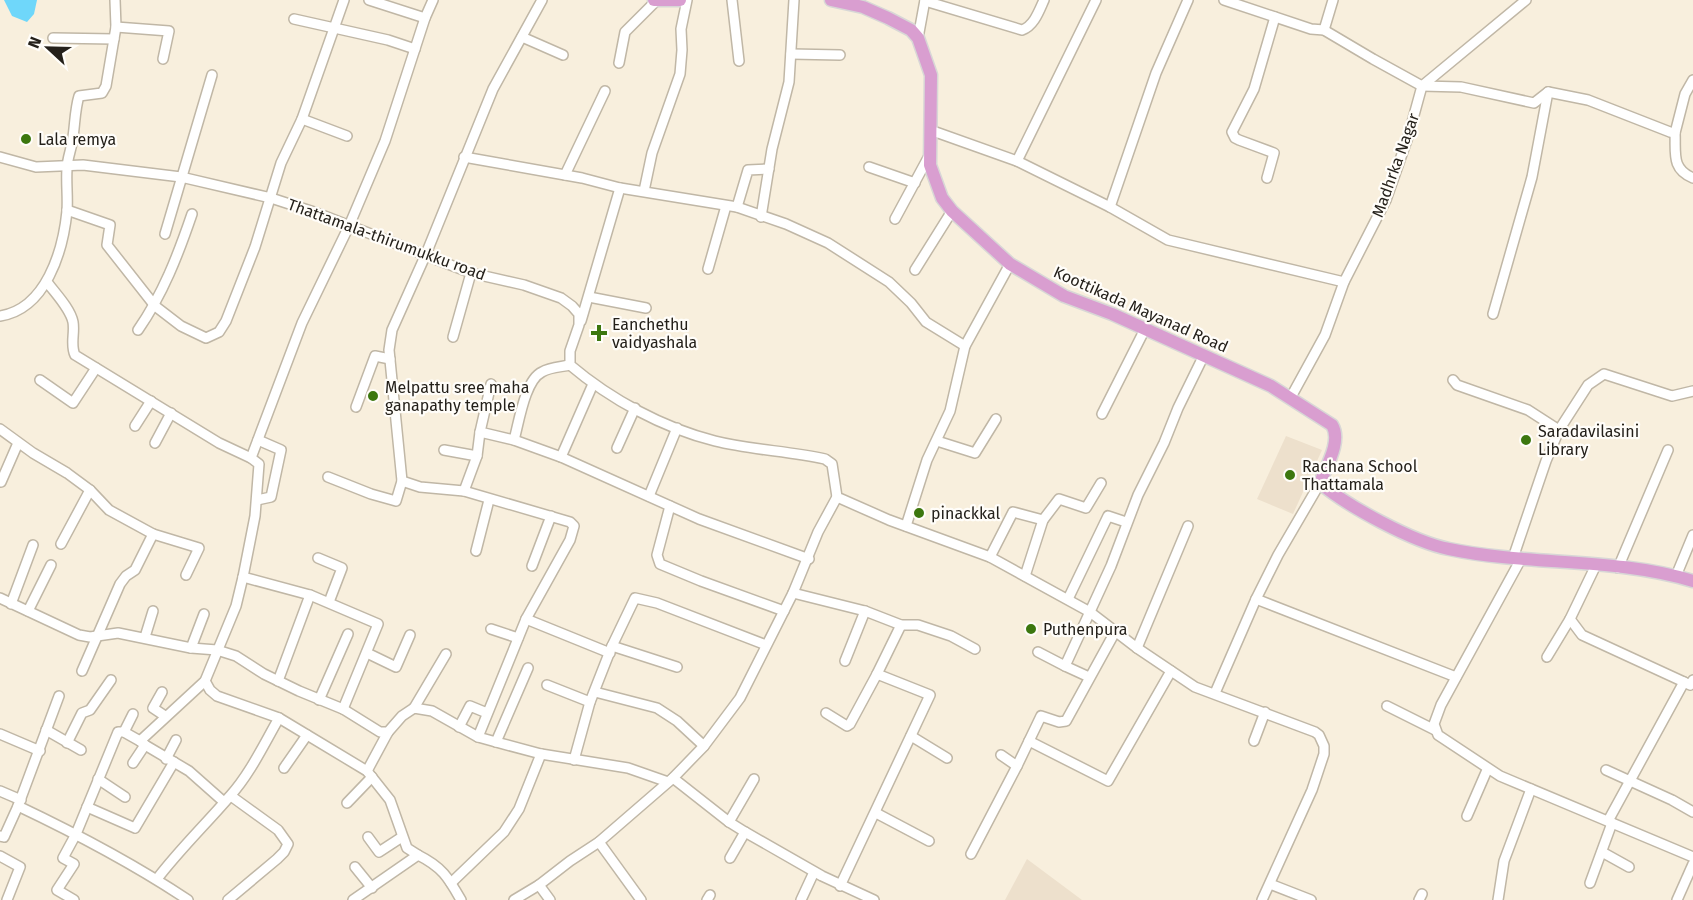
<svg xmlns="http://www.w3.org/2000/svg" width="1693" height="900" font-family="'Fira Sans',sans-serif">
  <rect width="100%" height="100%" fill="#f8efdd"/>
  <g fill="#ede0cc">
    <path d="M1286 436 1322 450 1293 514 1257 499Z"/>
    <path d="M1027 859 1082 900H1005Z"/>
  </g>
  <path fill="#6fd7fa" d="M4 0H37L34 14 27 22 12 16Z"/>
  <g fill="none" stroke-linecap="round" stroke-linejoin="round">
    <defs>
      <g id="minor">
        <path d="M369 0 425 18"/>
        <path d="M732 0 739 61"/>
        <path d="M1224 0 1311 29 1324 30 1373 59 1422 86 1461 87 1534 103 1548 92 1588 100 1670 132 1675 133 1685 94 1693 80"/>
        <path d="M925 1 1022 30C1034 26 1039 11 1044 0"/>
        <path d="M294 19 388 40 415 49"/>
        <path d="M116 27 169 31 163 59"/>
        <path d="M1324 30 1333 0"/>
        <path d="M522 37 563 55"/>
        <path d="M53 38 114 39"/>
        <path d="M918 38 925 0"/>
        <path d="M791 54 840 55"/>
        <path d="M619 63 625 32 656 1"/>
        <path d="M302 119 347 136"/>
        <path d="M930 130 1017 161 1110 207 1168 240 1344 282"/>
        <path d="M1675 133C1676 153 1671 169 1693 178"/>
        <path d="M0 157 36 167 83 165 181 177 271 198 317 213 471 273 524 285 561 298 572 306 579 314V325L570 351V365C610 399 663 428 715 441 751 450 789 451 825 459L832 464 837 497 889 520 990 557 1090 612 1137 648 1195 687 1315 732 1319 735 1324 746V754L1312 790 1262 900"/>
        <path d="M464 157 582 178 620 188 737 207 786 224 828 243 889 282 911 303 926 322 965 346"/>
        <path d="M1017 161 1096 0"/>
        <path d="M869 167 915 183"/>
        <path d="M565 175 605 91"/>
        <path d="M1267 178 1274 153 1239 140 1235 138 1232 132 1254 89 1275 17"/>
        <path d="M644 191 652 153 680 74 682 50 681 29 687 0"/>
        <path d="M737 207 748 170 769 169"/>
        <path d="M1110 207 1156 73 1188 0"/>
        <path d="M67 210 110 225 107 245 155 306 181 326 206 338 219 332 226 321 255 247 281 163 302 119 344 0"/>
        <path d="M761 217 772 149 789 82 794 0"/>
        <path d="M895 219 929 156"/>
        <path d="M165 234 212 75"/>
        <path d="M708 269 726 206"/>
        <path d="M915 270 952 211"/>
        <path d="M47 282C55 293 70 308 73 322 75 333 70 345 75 355L219 443 251 458 259 464 255 516 243 577 236 606 205 681 140 741 145 745 133 763"/>
        <path d="M589 297 646 308"/>
        <path d="M1493 314 1532 177 1548 92"/>
        <path d="M0 316C46 309 63 251 67 211 68 197 66 183 67 169 67 158 72 148 73 137 75 123 75 109 79 96L102 93 106 86 116 27 115 0"/>
        <path d="M581 321 620 188"/>
        <path d="M138 330C163 294 178 255 192 214"/>
        <path d="M453 337 471 273"/>
        <path d="M40 380 73 403 96 368"/>
        <path d="M1453 380 1457 385 1528 410 1559 430"/>
        <path d="M491 384 480 432 514 440 561 457 699 519 809 559"/>
        <path d="M1291 397 1325 335 1344 282 1386 200 1408 137 1422 86 1526 0"/>
        <path d="M356 407 375 356 390 359"/>
        <path d="M1102 414 1145 329"/>
        <path d="M135 426 151 401"/>
        <path d="M0 429 33 453 67 473 90 490 109 510 153 534 135 570 126 576 120 584 82 671"/>
        <path d="M514 440C519 422 525 380 542 372 550 367 561 367 570 365"/>
        <path d="M937 441 975 453 996 419"/>
        <path d="M155 443 171 413"/>
        <path d="M617 448 635 408"/>
        <path d="M444 450 477 456"/>
        <path d="M561 457 593 384"/>
        <path d="M251 458 302 323 349 226 385 141 425 18 433 0"/>
        <path d="M328 477 371 494 396 501 402 481"/>
        <path d="M1 482 18 443"/>
        <path d="M464 491 477 456 480 432"/>
        <path d="M649 496 677 428"/>
        <path d="M257 500 271 497 281 450 258 440"/>
        <path d="M670 506 657 555 660 564 701 581 784 611"/>
        <path d="M906 526 927 460 950 411 965 346 1010 264"/>
        <path d="M153 534 199 548 186 575"/>
        <path d="M61 544 90 490"/>
        <path d="M476 551 489 500"/>
        <path d="M990 557 1013 512 1043 520 1059 499 1086 508 1101 483"/>
        <path d="M318 558 342 568 329 602"/>
        <path d="M1513 558 1546 461 1559 430 1588 385 1604 374 1672 396 1693 391"/>
        <path d="M1521 559 1441 705 1434 724 1438 735 1500 776 1693 857"/>
        <path d="M1596 565 1570 619 1582 635 1684 682"/>
        <path d="M532 566 551 516"/>
        <path d="M1618 568 1668 450"/>
        <path d="M1025 576 1043 520"/>
        <path d="M1676 576 1693 535"/>
        <path d="M243 577 310 595 378 624 343 709"/>
        <path d="M793 593 865 611 901 625H918L951 636 975 649"/>
        <path d="M0 598 79 635 90 637 118 633 191 648 217 650 236 656 264 674 299 691 343 709 380 732H388L402 716 414 708 432 711 478 737 496 742 541 754 628 768 668 782"/>
        <path d="M1068 599 1108 516 1126 522"/>
        <path d="M1256 599 1456 677"/>
        <path d="M11 604 33 545"/>
        <path d="M28 611 51 565"/>
        <path d="M526 619 610 653"/>
        <path d="M491 629 518 638"/>
        <path d="M145 637 153 611"/>
        <path d="M612 646 677 667"/>
        <path d="M191 648 204 614"/>
        <path d="M1137 648 1188 526"/>
        <path d="M1038 652 1065 666 1111 566 1138 495 1164 443 1178 408 1204 355"/>
        <path d="M367 653 396 667 410 635"/>
        <path d="M1547 657 1570 619"/>
        <path d="M845 661 865 611"/>
        <path d="M1065 666 1089 677"/>
        <path d="M205 681 210 690 217 696 279 718 367 771 390 800 407 848 418 855"/>
        <path d="M278 681 310 595"/>
        <path d="M547 685 590 702"/>
        <path d="M162 692 153 708 165 716"/>
        <path d="M595 692 657 708 677 721 704 746"/>
        <path d="M1215 693 1256 599 1278 555 1320 483"/>
        <path d="M319 700 348 634"/>
        <path d="M1387 706 1435 730"/>
        <path d="M414 708 446 654"/>
        <path d="M826 713 847 726 850 724 877 674"/>
        <path d="M459 727 470 706 487 713"/>
        <path d="M46 730 81 750"/>
        <path d="M124 732 133 714"/>
        <path d="M0 734 40 751"/>
        <path d="M911 736 947 758"/>
        <path d="M478 737 526 619 570 540 574 526 570 522 464 491 420 487 402 481 389 350 392 330 426 254 493 89 542 0"/>
        <path d="M1029 741 1108 781 1171 671"/>
        <path d="M1254 741 1265 712"/>
        <path d="M496 742 528 668"/>
        <path d="M67 743 82 713 90 710 111 680"/>
        <path d="M145 745 189 771 224 802"/>
        <path d="M1001 755 1017 766"/>
        <path d="M166 759 176 740"/>
        <path d="M574 760 590 702 612 646 635 598 657 603 766 645"/>
        <path d="M284 768 307 735"/>
        <path d="M1606 770 1672 800 1693 812"/>
        <path d="M367 771 388 732"/>
        <path d="M673 778 729 822 745 832 822 876 874 900"/>
        <path d="M98 779 125 797"/>
        <path d="M0 791 21 800"/>
        <path d="M347 803 372 777"/>
        <path d="M18 806 59 696"/>
        <path d="M87 807 135 828 174 762"/>
        <path d="M876 813 929 841"/>
        <path d="M1467 816 1487 770"/>
        <path d="M1608 821 1684 682 1690 685 1693 680"/>
        <path d="M729 822 754 779"/>
        <path d="M0 836 4 837 18 806C77 834 134 864 188 900"/>
        <path d="M368 837 379 852 402 837"/>
        <path d="M599 842 641 900"/>
        <path d="M1602 852 1629 867"/>
        <path d="M971 854 1017 766 1041 716 1059 722 1066 721 1115 632"/>
        <path d="M0 856 20 867 7 900"/>
        <path d="M730 858 745 832"/>
        <path d="M355 867 372 888"/>
        <path d="M157 879C179 850 206 824 230 796 250 774 264 744 279 718"/>
        <path d="M451 883 504 832 519 809 541 754"/>
        <path d="M1590 883 1612 823"/>
        <path d="M1270 884 1311 900"/>
        <path d="M539 885 550 900"/>
        <path d="M840 886 930 695 877 674 901 625"/>
        <path d="M74 900 57 890 74 864 63 858 76 834 118 732H124L140 741"/>
        <path d="M228 900 277 859 284 852 288 844 278 830 231 796"/>
        <path d="M353 900 418 855C442 867 448 877 461 900"/>
        <path d="M514 900 539 885 570 861 599 842 673 778 704 746 740 698 793 593 818 532 837 497"/>
        <path d="M707 900 710 895"/>
        <path d="M801 900 814 872"/>
        <path d="M1419 900 1422 894"/>
        <path d="M1498 900 1504 861 1531 789"/>
        <path d="M1677 900 1693 864"/>
      </g>
      <g id="major">
        <path d="M654 0H680"/>
        <path d="M831 0 863 7 888 18 911 30 918 38 931 75 930 165 942 198 952 211 1010 264 1064 296 1112 314 1271 386 1332 425C1342 441 1326 467 1320 483 1347 506 1413 542 1449 549 1529 566 1614 557 1693 581"/>
      </g>
    </defs>
    <use href="#minor" stroke="#c0b7a6" stroke-width="12"/>
    <use href="#major" stroke="#d8d7d6" stroke-width="15"/>
    <use href="#minor" stroke="#fff" stroke-width="9"/>
    <use href="#major" stroke="#d99ed0" stroke-width="12"/>
  </g>
  <g fill="#3c770e" stroke="#fffdf9" stroke-width="2">
    <circle cx="26" cy="139" r="6"/>
    <path d="M596 324h6v6h6v6h-6v6h-6v-6h-6v-6h6z"/>
    <circle cx="373" cy="396" r="6"/>
    <circle cx="1526" cy="440" r="6"/>
    <circle cx="1290" cy="475" r="6"/>
    <circle cx="919" cy="513" r="6"/>
    <circle cx="1031" cy="629" r="6"/>
  </g>
  <g text-anchor="middle" stroke-width="4.5" stroke-linejoin="round" paint-order="stroke">
    <g font-size="16" fill="#24201a" stroke="#fffdf9" text-anchor="start">
      <text x="38" y="145">Lala remya</text>
      <text x="612" y="330">Eanchethu<tspan x="612" dy="18">vaidyashala</tspan></text>
      <text x="385" y="393">Melpattu sree maha<tspan x="385" dy="18">ganapathy temple</tspan></text>
      <text x="1538" y="437">Saradavilasini<tspan x="1538" dy="18">Library</tspan></text>
      <text x="1302" y="472">Rachana School<tspan x="1302" dy="18">Thattamala</tspan></text>
      <text x="931" y="519">pinackkal</text>
      <text x="1043" y="635">Puthenpura</text>
    </g>
    <g font-size="16" fill="#24201a" stroke="#fffdf9">
      <text transform="translate(1395 165) rotate(-70)" y="6">Madhrka Nagar</text>
      <text transform="translate(387 239) rotate(20)" y="6">Thattamala-thirumukku road</text>
      <text transform="translate(1141 309) rotate(24)" y="6">Koottikada Mayanad Road</text>
    </g>
  </g>
  <g transform="translate(48 48) rotate(292)" stroke="#fffdf9" stroke-width="4.5" paint-order="stroke">
  <path d="M0-4.5L10 22L0 15L-10 22Z" fill="#24201a"/>
  <text y="-9" font-size="16" font-weight="bold" text-anchor="middle" fill="#24201a">N</text>
  </g>
</svg>
